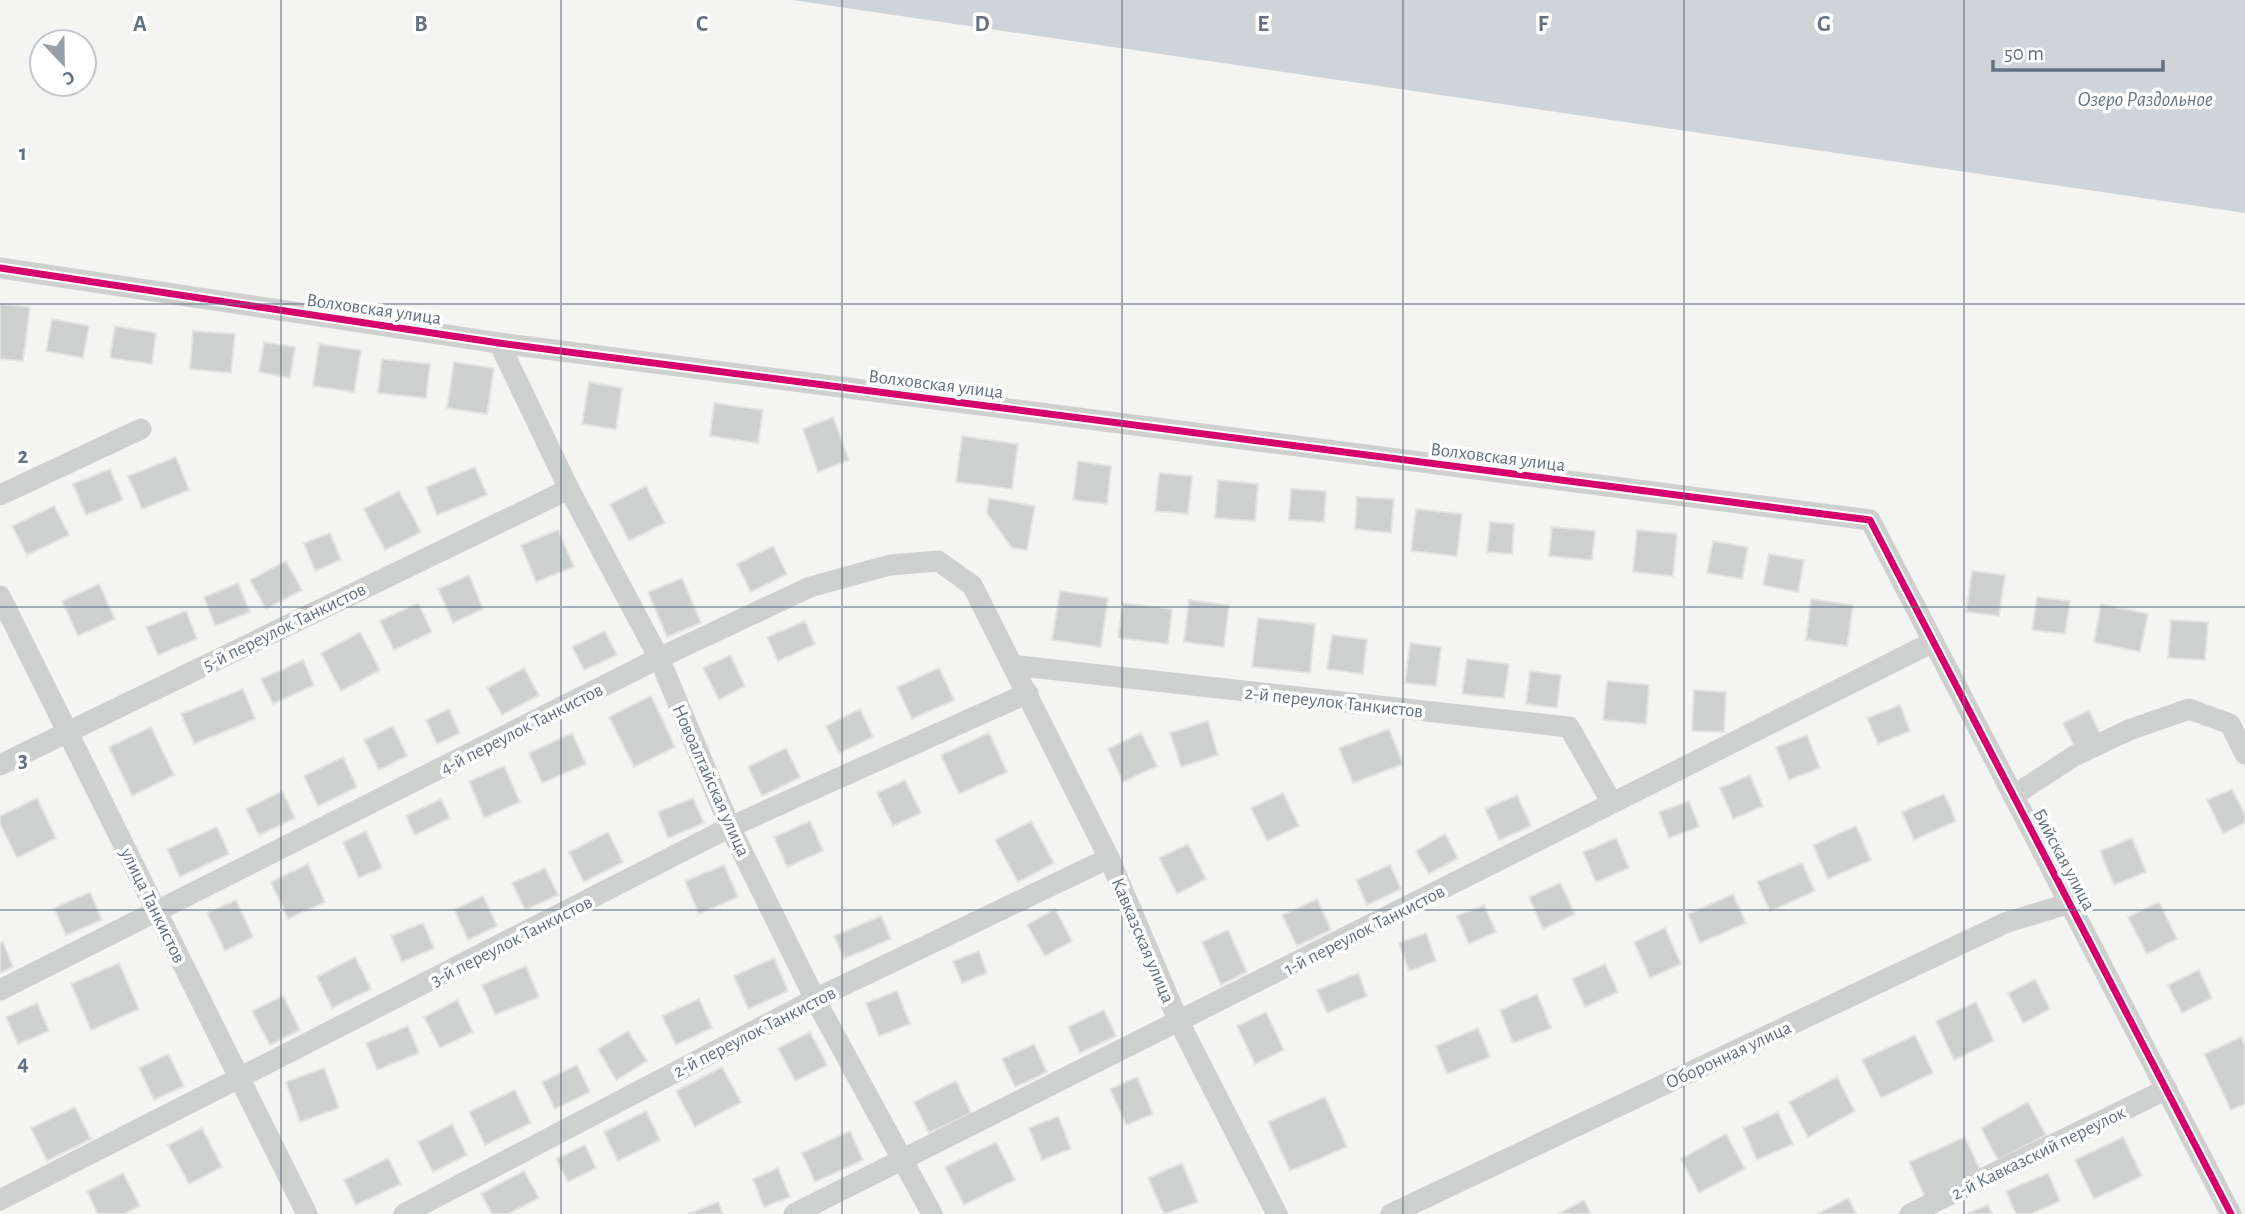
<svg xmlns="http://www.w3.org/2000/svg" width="2245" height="1214" font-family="'Alegreya Sans',sans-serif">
  <rect width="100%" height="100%" fill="#f4f4f2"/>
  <path fill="#ced4d8" d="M792 0H2245V213Z"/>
  <g fill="#cecfcf" stroke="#e3e3e2" stroke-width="2">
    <path d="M0 304 30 307 23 361 0 359Z"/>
    <path d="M52 319 89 326 83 358 46 351Z"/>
    <path d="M115 326 156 333 152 364 110 358Z"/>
    <path d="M193 331 235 334 231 373 190 369Z"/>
    <path d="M264 342 295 347 290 378 259 372Z"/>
    <path d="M319 344 361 350 354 392 313 386Z"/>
    <path d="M382 359 430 364 426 398 378 393Z"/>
    <path d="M454 362 494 368 487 414 447 408Z"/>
    <path d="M589 382 622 388 616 429 582 424Z"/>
    <path d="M714 403 763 410 758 443 710 436Z"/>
    <path d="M833 417 849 460 818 472 803 429Z"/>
    <path d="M962 436 1018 444 1012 489 956 482Z"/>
    <path d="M176 457 189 490 142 509 128 476Z"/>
    <path d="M1078 461 1111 466 1107 504 1073 500Z"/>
    <path d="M475 467 487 495 437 515 426 487Z"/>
    <path d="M110 469 123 500 86 515 73 484Z"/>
    <path d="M1159 473 1192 476 1188 514 1155 511Z"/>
    <path d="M1218 480 1258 484 1255 521 1215 518Z"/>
    <path d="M646 486 665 523 629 541 610 504Z"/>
    <path d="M1291 489 1326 491 1324 522 1289 520Z"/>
    <path d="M399 491 421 532 385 550 364 509Z"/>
    <path d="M1357 497 1394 499 1391 533 1355 529Z"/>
    <path d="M989 498 1035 506 1027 550 1012 548 987 513Z"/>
    <path d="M54 506 69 535 27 555 12 526Z"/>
    <path d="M1416 509 1462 514 1457 556 1411 551Z"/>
    <path d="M1490 522 1514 524 1512 554 1487 552Z"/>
    <path d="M1552 527 1595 531 1592 560 1549 556Z"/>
    <path d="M558 530 574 567 536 582 521 545Z"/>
    <path d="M1637 530 1677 534 1673 576 1633 572Z"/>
    <path d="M330 533 341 560 315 571 304 543Z"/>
    <path d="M1713 541 1748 547 1742 579 1707 573Z"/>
    <path d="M773 546 787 574 751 592 737 564Z"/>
    <path d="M1769 554 1804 560 1798 592 1763 585Z"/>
    <path d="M286 561 302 590 266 609 250 580Z"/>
    <path d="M1972 571 2005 575 1999 616 1966 612Z"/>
    <path d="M469 575 483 609 453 623 438 589Z"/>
    <path d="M682 578 701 623 667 637 648 592Z"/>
    <path d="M238 583 250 612 215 626 204 597Z"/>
    <path d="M99 584 115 619 78 636 62 601Z"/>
    <path d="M1060 591 1108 598 1101 647 1052 640Z"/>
    <path d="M2037 597 2070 601 2065 634 2032 630Z"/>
    <path d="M1811 599 1853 605 1847 646 1806 640Z"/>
    <path d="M1189 600 1229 605 1224 647 1184 642Z"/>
    <path d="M418 603 432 632 394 650 380 621Z"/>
    <path d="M1123 603 1172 609 1168 644 1118 638Z"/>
    <path d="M2101 604 2148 614 2140 652 2094 642Z"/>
    <path d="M186 611 197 639 158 655 146 627Z"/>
    <path d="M1258 618 1315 624 1310 673 1252 667Z"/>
    <path d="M2171 620 2208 622 2205 660 2168 658Z"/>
    <path d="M805 621 815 644 778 661 767 637Z"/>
    <path d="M605 631 617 655 584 670 572 647Z"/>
    <path d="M360 632 380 670 341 691 321 653Z"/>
    <path d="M1332 635 1367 639 1363 674 1327 669Z"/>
    <path d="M1410 643 1441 647 1436 686 1405 683Z"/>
    <path d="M730 655 745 686 719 700 703 668Z"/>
    <path d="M1467 659 1509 664 1504 698 1462 694Z"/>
    <path d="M303 660 314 685 273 704 261 679Z"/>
    <path d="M524 668 539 695 502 715 487 688Z"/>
    <path d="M939 668 954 700 912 719 897 687Z"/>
    <path d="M1530 671 1561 675 1557 708 1526 704Z"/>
    <path d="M1607 681 1649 685 1646 724 1603 720Z"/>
    <path d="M243 689 255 719 194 744 181 714Z"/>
    <path d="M1694 690 1726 692 1724 732 1692 731Z"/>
    <path d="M651 696 675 747 634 767 609 717Z"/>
    <path d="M1900 705 1910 731 1878 744 1867 718Z"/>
    <path d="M449 709 460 733 437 744 426 720Z"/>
    <path d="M860 709 873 737 839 753 826 726Z"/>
    <path d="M2089 710 2100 734 2074 746 2063 723Z"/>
    <path d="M1208 721 1218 755 1181 767 1170 733Z"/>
    <path d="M393 726 407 756 379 770 364 740Z"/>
    <path d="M151 727 174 775 132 796 109 747Z"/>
    <path d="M1389 729 1403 764 1353 783 1339 748Z"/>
    <path d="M572 733 586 764 542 783 529 753Z"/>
    <path d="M989 733 1007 772 959 794 941 755Z"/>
    <path d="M1141 733 1157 766 1123 782 1108 749Z"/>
    <path d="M1807 735 1820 768 1789 780 1776 747Z"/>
    <path d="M786 748 800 777 762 796 748 767Z"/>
    <path d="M343 757 357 787 318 806 304 776Z"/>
    <path d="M504 766 520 802 484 818 469 781Z"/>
    <path d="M1750 775 1763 806 1733 819 1720 788Z"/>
    <path d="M905 780 921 813 893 826 877 793Z"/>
    <path d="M2232 789 2245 815V823L2223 834 2207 800Z"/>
    <path d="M282 791 295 818 259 835 246 809Z"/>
    <path d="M1283 793 1299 826 1267 841 1251 808Z"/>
    <path d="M1944 794 1956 821 1914 840 1902 812Z"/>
    <path d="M1517 795 1531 826 1499 840 1485 809Z"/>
    <path d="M37 798 56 838 17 858 0 824V816Z"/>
    <path d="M693 798 704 823 668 838 658 812Z"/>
    <path d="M441 799 450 818 415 835 406 816Z"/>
    <path d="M1689 801 1699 827 1669 838 1659 812Z"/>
    <path d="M810 821 823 851 787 867 774 837Z"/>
    <path d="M1031 821 1054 863 1018 882 995 840Z"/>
    <path d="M1856 826 1871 860 1828 879 1813 845Z"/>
    <path d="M217 827 229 854 180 877 167 849Z"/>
    <path d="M366 831 382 868 359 878 343 842Z"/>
    <path d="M608 832 623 862 584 882 569 852Z"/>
    <path d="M1445 834 1458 858 1429 874 1416 851Z"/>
    <path d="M1616 838 1629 868 1596 882 1583 852Z"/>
    <path d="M2132 838 2146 872 2114 885 2100 851Z"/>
    <path d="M1188 844 1206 879 1177 894 1159 858Z"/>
    <path d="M1802 863 1815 891 1770 911 1757 882Z"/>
    <path d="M308 864 325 902 288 919 271 882Z"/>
    <path d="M724 865 738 897 699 914 685 881Z"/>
    <path d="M1390 865 1401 889 1367 905 1356 880Z"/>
    <path d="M545 868 558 895 525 910 512 883Z"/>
    <path d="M1560 883 1575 914 1543 929 1529 897Z"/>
    <path d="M90 892 102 920 66 935 54 908Z"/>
    <path d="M1733 894 1746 923 1700 943 1688 914Z"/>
    <path d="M483 896 497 926 468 940 454 909Z"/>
    <path d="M1317 899 1331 930 1297 946 1282 915Z"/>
    <path d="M236 900 253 937 225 951 207 913Z"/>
    <path d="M2159 902 2177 939 2147 954 2128 917Z"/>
    <path d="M1484 905 1496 932 1469 944 1457 916Z"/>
    <path d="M1055 909 1072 941 1045 956 1027 925Z"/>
    <path d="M881 916 891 939 844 959 834 936Z"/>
    <path d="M423 923 434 948 402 962 391 936Z"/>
    <path d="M1665 928 1681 964 1650 978 1634 942Z"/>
    <path d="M1228 930 1247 972 1221 985 1202 942Z"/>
    <path d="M1426 933 1436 961 1409 971 1399 943Z"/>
    <path d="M3 942 13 967 0 973V943Z"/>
    <path d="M979 951 987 973 962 983 953 961Z"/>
    <path d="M355 957 371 989 332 1008 317 977Z"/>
    <path d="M774 958 788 991 748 1009 734 976Z"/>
    <path d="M119 963 139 1009 91 1030 71 984Z"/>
    <path d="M1605 964 1618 992 1585 1007 1572 979Z"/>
    <path d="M526 966 539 997 495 1015 482 985Z"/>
    <path d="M2199 970 2212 998 2182 1013 2168 985Z"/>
    <path d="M1358 973 1367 996 1327 1013 1317 990Z"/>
    <path d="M2035 979 2050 1009 2023 1023 2008 993Z"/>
    <path d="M897 991 910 1024 879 1036 866 1003Z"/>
    <path d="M1537 994 1551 1028 1513 1043 1500 1010Z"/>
    <path d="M283 996 300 1030 270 1045 252 1011Z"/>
    <path d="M699 999 712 1028 676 1045 662 1016Z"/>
    <path d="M457 1000 473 1032 440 1048 424 1017Z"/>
    <path d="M1976 1002 1994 1041 1954 1060 1936 1021Z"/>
    <path d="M37 1003 49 1031 18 1044 6 1017Z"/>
    <path d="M1104 1010 1116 1036 1080 1053 1068 1027Z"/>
    <path d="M1266 1012 1284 1050 1255 1064 1237 1026Z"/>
    <path d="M408 1026 419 1053 377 1070 366 1043Z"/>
    <path d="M1478 1028 1490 1057 1447 1074 1436 1046Z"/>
    <path d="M628 1031 647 1061 616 1080 598 1049Z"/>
    <path d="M810 1032 827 1065 795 1081 778 1048Z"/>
    <path d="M1915 1035 1933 1073 1881 1098 1862 1060Z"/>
    <path d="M2241 1037 2245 1046V1104L2231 1110 2204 1054Z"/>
    <path d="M1034 1044 1047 1072 1015 1087 1002 1059Z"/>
    <path d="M168 1054 184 1086 154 1100 139 1068Z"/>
    <path d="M577 1065 590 1092 555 1109 542 1082Z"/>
    <path d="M722 1067 741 1102 695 1127 676 1091Z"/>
    <path d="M324 1068 339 1108 300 1122 286 1082Z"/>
    <path d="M1137 1077 1153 1114 1126 1125 1110 1089Z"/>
    <path d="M1837 1077 1855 1111 1808 1137 1789 1102Z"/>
    <path d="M956 1081 971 1113 929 1133 914 1102Z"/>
    <path d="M515 1090 531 1123 485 1145 469 1112Z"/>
    <path d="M1325 1097 1347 1147 1290 1171 1268 1122Z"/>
    <path d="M2028 1102 2046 1135 1998 1160 1981 1128Z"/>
    <path d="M75 1107 91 1139 47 1161 31 1128Z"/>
    <path d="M646 1111 660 1140 618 1161 604 1132Z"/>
    <path d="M1778 1112 1793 1144 1757 1160 1743 1128Z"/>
    <path d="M1058 1116 1071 1149 1042 1160 1029 1128Z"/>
    <path d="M452 1124 467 1155 433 1172 418 1142Z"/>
    <path d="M202 1128 222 1167 189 1184 168 1145Z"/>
    <path d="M850 1131 863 1160 815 1182 802 1153Z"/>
    <path d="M1726 1134 1745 1169 1699 1193 1681 1159Z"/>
    <path d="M1965 1137 1981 1172 1925 1197 1909 1162Z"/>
    <path d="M2123 1137 2142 1176 2094 1199 2075 1160Z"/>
    <path d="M996 1142 1015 1180 964 1205 945 1167Z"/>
    <path d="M585 1145 596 1168 568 1182 556 1159Z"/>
    <path d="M388 1158 401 1184 356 1205 344 1180Z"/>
    <path d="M1182 1163 1198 1202 1164 1214 1148 1178Z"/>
    <path d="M778 1168 790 1197 764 1207 753 1179Z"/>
    <path d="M524 1171 539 1198 508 1214H492L481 1194Z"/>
    <path d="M123 1173 140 1206 124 1214H98L87 1191Z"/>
    <path d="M2048 1173 2060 1201 2030 1214H2016L2006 1191Z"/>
    <path d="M1848 1198 1856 1214H1817Z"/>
    <path d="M1584 1200 1591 1214H1558Z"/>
    <path d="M718 1202 723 1214H688Z"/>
    <path d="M1988 1205 1992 1214H1966Z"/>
  </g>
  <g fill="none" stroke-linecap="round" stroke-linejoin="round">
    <g stroke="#cecfcf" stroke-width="21">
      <path d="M0 268 499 343 1870 520 2231 1214"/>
      <path d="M499 343 569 489 659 658 730 827 815 999 932 1214"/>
      <path d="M0 495 141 429"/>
      <path d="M0 596 307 1214"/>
      <path d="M1012 665 1569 727 1612 803"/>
      <path d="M0 765 569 489"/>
      <path d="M2013 796 2074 756 2129 730 2189 709 2230 724 2245 754"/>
      <path d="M0 990 659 658 810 587 890 565 938 561 972 585 1109 858 1179 1022 1277 1214"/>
      <path d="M0 1200 730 827 1028 693"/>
      <path d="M404 1214 815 999 1109 858"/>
      <path d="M794 1214 1933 642"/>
      <path d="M1391 1214 2005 923 2070 903"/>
      <path d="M1910 1214 2167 1089"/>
    </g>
    <defs>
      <path id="cycleway" d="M0 268 499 343 1870 520 2231 1214"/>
    </defs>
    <use href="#cycleway" stroke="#fff" stroke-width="11"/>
    <use href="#cycleway" stroke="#d6006c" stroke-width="7"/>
  </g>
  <path fill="none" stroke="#657182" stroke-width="2" stroke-opacity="0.55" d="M281 0V1214M561 0V1214M842 0V1214M1122 0V1214M1403 0V1214M1684 0V1214M1964 0V1214M0 304H2245M0 607H2245M0 910H2245"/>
  <g text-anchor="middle" stroke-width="7" stroke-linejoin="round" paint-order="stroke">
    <g font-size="19" fill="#657182" stroke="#fff">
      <text transform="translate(374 308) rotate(8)" y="7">Волховская улица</text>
      <text transform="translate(936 383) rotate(7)" y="7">Волховская улица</text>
      <text transform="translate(1498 456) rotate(7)" y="7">Волховская улица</text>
      <text transform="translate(284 626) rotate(-26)" y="7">5-й переулок Танкистов</text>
      <text transform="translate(1334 701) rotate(6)" y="7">2-й переулок Танкистов</text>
      <text transform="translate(521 728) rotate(-27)" y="7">4-й переулок Танкистов</text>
      <text transform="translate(712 780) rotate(66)" y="7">Новоалтайская улица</text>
      <text transform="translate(2065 859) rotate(62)" y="7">Бийская улица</text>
      <text transform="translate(154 905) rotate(64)" y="7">улица Танкистов</text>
      <text transform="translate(1364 929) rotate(-27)" y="7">1-й переулок Танкистов</text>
      <text transform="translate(511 940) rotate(-27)" y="7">3-й переулок Танкистов</text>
      <text transform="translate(1144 940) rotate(67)" y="7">Кавказская улица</text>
      <text transform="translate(754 1031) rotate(-27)" y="7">2-й переулок Танкистов</text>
      <text transform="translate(1728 1054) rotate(-25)" y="7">Оборонная улица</text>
      <text transform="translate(2038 1152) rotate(-26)" y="7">2-й Кавказский переулок</text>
    </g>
    <g font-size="21" font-style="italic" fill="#657985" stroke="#fff">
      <text x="2145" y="106">Озеро Раздольное</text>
    </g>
  </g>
  <g font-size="23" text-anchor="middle" font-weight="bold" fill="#657182" stroke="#fff" stroke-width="7" stroke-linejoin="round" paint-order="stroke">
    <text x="140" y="31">A</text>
    <text x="421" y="31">B</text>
    <text x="702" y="31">C</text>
    <text x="982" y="31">D</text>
    <text x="1263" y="31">E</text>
    <text x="1543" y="31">F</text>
    <text x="1824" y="31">G</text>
    <text x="23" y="160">1</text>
    <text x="23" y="463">2</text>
    <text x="23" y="767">3</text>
    <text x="23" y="1070">4</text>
  </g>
  <g transform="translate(63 63) rotate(158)"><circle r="33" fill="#ffffff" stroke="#c1c6cd" stroke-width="2"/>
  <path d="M0-5L12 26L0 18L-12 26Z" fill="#979fa9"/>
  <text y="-10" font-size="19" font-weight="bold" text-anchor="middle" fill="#657182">С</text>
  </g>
  <path d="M1993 60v10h170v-10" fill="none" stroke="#657182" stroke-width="3.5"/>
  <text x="2004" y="60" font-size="21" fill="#657182" stroke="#ffffff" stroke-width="5" paint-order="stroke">50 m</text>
</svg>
